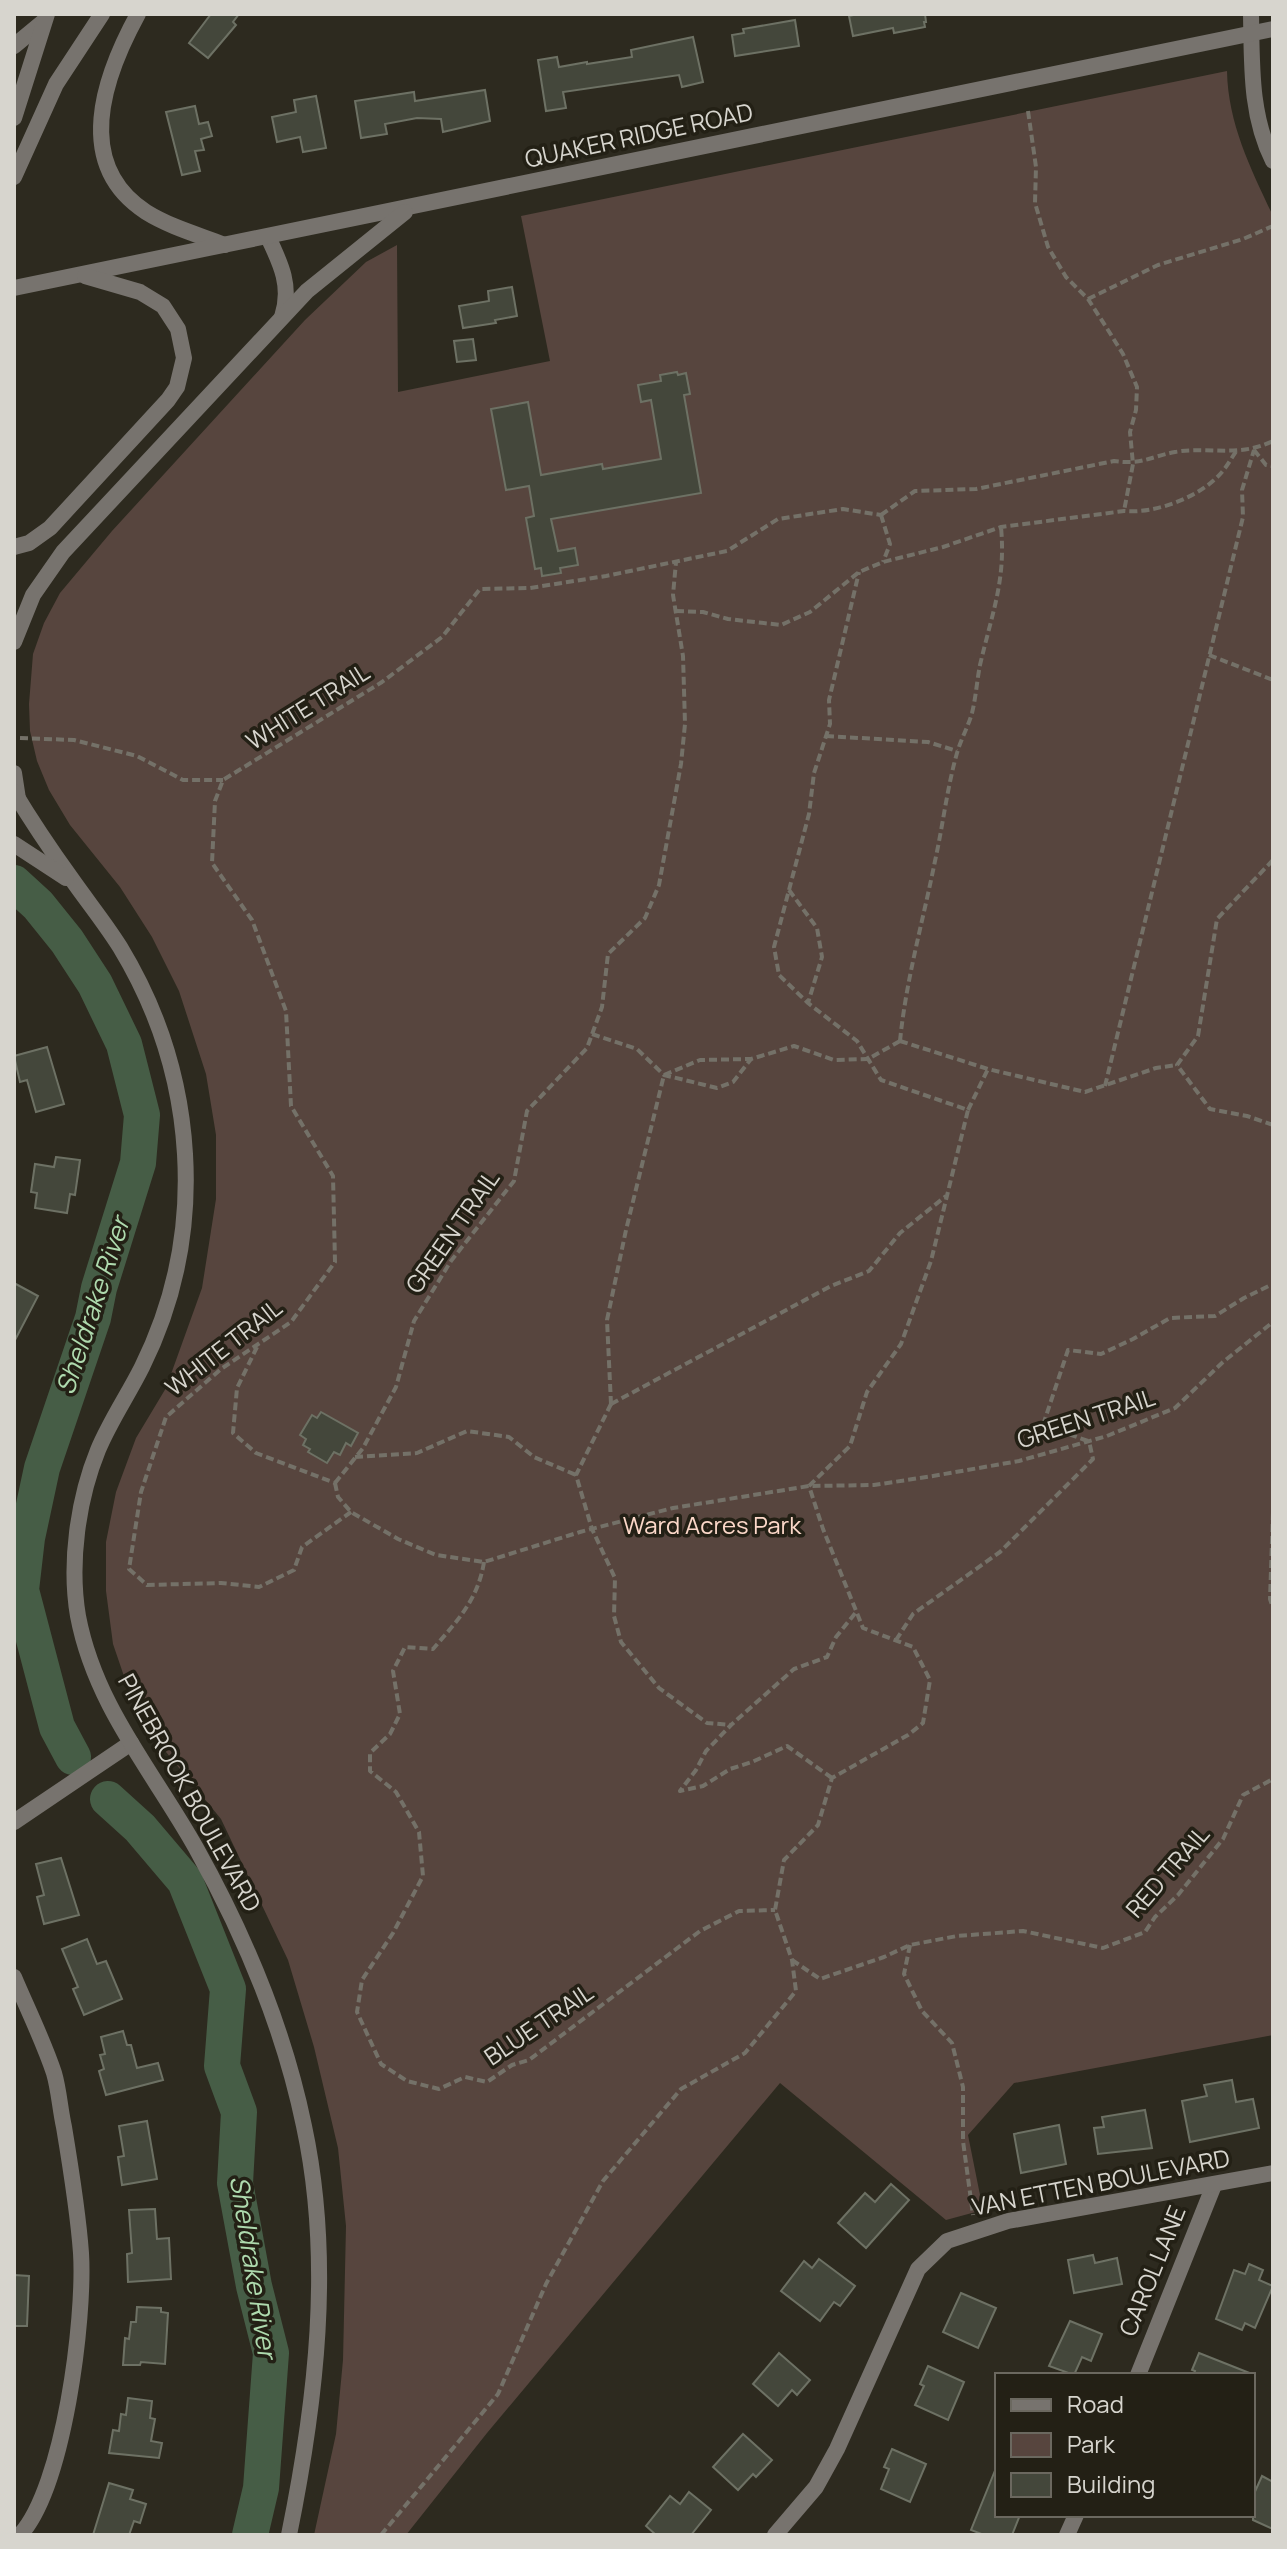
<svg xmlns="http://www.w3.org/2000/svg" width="1287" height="2549" font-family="Manrope,sans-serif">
  <rect width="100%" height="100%" fill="#2d2a1f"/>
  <path fill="#57453e" d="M1227 71C1228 124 1251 169 1273 216V2035L1014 2083 968 2135 983 2210 946 2220 780 2083 487 2433 406 2535H314L336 2434 343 2360 346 2226 338 2148 314 2047 288 1960 221 1819 157 1741 127 1685 113 1644 106 1591V1542L116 1492 136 1438 166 1388 202 1288 216 1199V1135L206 1074 179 991 152 937 120 887 70 825 49 790 37 761 30 731 29 704 33 654 44 623 60 593 112 531 305 320 366 262 397 245 398 392 550 361 521 216Z"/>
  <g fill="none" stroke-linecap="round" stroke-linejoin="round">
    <g stroke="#465d46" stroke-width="36">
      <path d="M14 883 38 905 67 941 95 984 124 1044 142 1115 138 1163 99 1288 93 1318 42 1468 27 1538 21 1590 57 1727 73 1757"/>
      <path d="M108 1799 140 1828 185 1881 228 1989 222 2066 239 2112 235 2183 254 2286 271 2353 261 2488 250 2535"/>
    </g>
  </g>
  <g fill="#44473b" stroke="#6d7164" stroke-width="2">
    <path d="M211 14H239L233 22 236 25 208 58 189 43Z"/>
    <path d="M858 14H925L926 22H924L925 27 894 33 893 28 853 36 849 16Z"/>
    <path d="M795 20 799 46 735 56 732 35 744 33 743 29Z"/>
    <path d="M693 37 703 82 682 87 679 75 563 92 566 108 546 111 538 60 557 57 559 67 587 62V64L632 57 631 50Z"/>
    <path d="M485 90 490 121 443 132 441 119 417 118 385 124 387 134 361 138 355 101 414 92 415 101Z"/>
    <path d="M316 96 326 148 303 152 300 137 277 142 272 117 296 112 294 100Z"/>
    <path d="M195 106 199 124 208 122 212 136 201 139 204 150 195 151 200 171 182 175 166 112Z"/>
    <path d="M512 287 517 316 495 320 496 323 463 328 459 306 489 301 488 291Z"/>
    <path d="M473 339 476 360 457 362 454 341Z"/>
    <path d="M677 372 678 375 686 373 690 394 684 395 701 493 551 519 558 551 575 548 578 565 560 568 561 573 542 576 541 568 535 569 526 518 534 516 529 486 506 490 491 409 528 402 541 475 602 464 603 469 661 459 651 400 641 402 638 385 661 381 660 375Z"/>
    <path d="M47 1047 64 1104 36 1112 27 1080 20 1082 14 1056Z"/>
    <path d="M56 1157 80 1160 75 1195 70 1194 67 1213 35 1208 37 1193 31 1192 35 1164 54 1167Z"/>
    <path d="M14 1283 38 1296 14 1342Z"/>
    <path d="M321 1412 358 1433 351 1446 346 1443 340 1455 334 1452 327 1463 308 1452 310 1449 303 1445 306 1439 300 1435 312 1415 317 1418Z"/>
    <path d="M61 1858 79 1915 44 1924 37 1897 44 1895 36 1864Z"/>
    <path d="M87 1939 97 1964 106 1961 122 1999 84 2015 73 1989 78 1987 62 1949Z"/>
    <path d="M123 2031 127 2045H131L137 2068 158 2063 163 2080 106 2095 99 2071 104 2069 100 2055 105 2054 101 2037Z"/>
    <path d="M1232 2080 1236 2102 1253 2099 1259 2128 1190 2142 1182 2101 1207 2096 1204 2085Z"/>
    <path d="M1145 2110 1152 2148 1098 2154 1094 2128 1104 2127 1102 2117Z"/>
    <path d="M147 2121 157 2179 122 2185 118 2157 124 2156 119 2126Z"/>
    <path d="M1059 2125 1066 2164 1021 2173 1014 2134Z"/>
    <path d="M891 2184 909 2200 866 2248 838 2223 865 2193 875 2202Z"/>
    <path d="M155 2209 157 2239 169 2238 171 2279 128 2282 127 2254 132 2253 129 2210Z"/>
    <path d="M1093 2255 1095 2263 1117 2258 1122 2284 1074 2293 1068 2260Z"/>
    <path d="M819 2259 855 2286 840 2306 834 2302 820 2321 781 2291 804 2261 812 2268Z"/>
    <path d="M1249 2264 1263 2270 1259 2280 1273 2286 1255 2328 1245 2323 1242 2330 1216 2319 1234 2270 1245 2274Z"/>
    <path d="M14 2275 29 2276 27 2326H14Z"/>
    <path d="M961 2293 996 2308 978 2348 943 2332Z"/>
    <path d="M137 2307 161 2308V2312L168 2313 165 2364 141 2362 140 2365H123L125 2338 129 2339 131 2322H136Z"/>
    <path d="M1070 2321 1102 2334 1091 2361 1082 2357 1074 2375 1049 2366Z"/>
    <path d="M779 2353 810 2380 797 2395 792 2390 778 2406 753 2384Z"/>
    <path d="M1199 2353 1252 2374V2375H1194L1195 2371 1192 2370Z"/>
    <path d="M928 2366 964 2382 948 2420 915 2405 924 2386 920 2384Z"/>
    <path d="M128 2398 152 2401 150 2418 155 2419 151 2441 162 2443 159 2458 109 2453 113 2430 119 2431 121 2414 126 2415Z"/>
    <path d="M743 2434 772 2460 756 2477 753 2474 738 2490 713 2467Z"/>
    <path d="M892 2449 926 2464 910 2502 881 2489 889 2469 884 2467Z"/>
    <path d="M996 2468 997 2515H1020L1012 2535H984L971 2530Z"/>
    <path d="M1262 2476 1273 2482V2529L1253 2520V2496Z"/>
    <path d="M109 2483 133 2490 130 2499 146 2504 140 2523 134 2521 129 2535H93Z"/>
    <path d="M689 2492 711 2510 691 2535H656L646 2526 670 2496 680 2504Z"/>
  </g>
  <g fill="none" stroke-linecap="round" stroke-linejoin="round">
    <g stroke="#747168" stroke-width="4" stroke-dasharray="8 4" stroke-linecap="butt">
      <path d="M1028 111 1036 167 1035 203 1048 247 1066 277 1088 299 1108 330 1123 354 1137 387 1136 410 1130 432 1133 464 1124 511"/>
      <path d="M1088 299 1158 265 1243 239 1273 226"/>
      <path d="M1254 450 1266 465 1273 466"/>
      <path d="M881 515 915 491 976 489 1114 461C1142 465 1149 457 1175 452 1211 446 1238 458 1273 441"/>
      <path d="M881 515 890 544 883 562"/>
      <path d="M676 611 703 612 728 619 781 625 810 612 859 572 883 562 943 547 1001 527 1124 511C1155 514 1201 497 1222 472 1228 465 1232 457 1237 450"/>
      <path d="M1209 655 1273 680"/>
      <path d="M826 736 928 742 957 751"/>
      <path d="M20 738 74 740 137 756 183 780H223"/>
      <path d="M1273 860 1217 919 1198 1036 1177 1065 1210 1109 1247 1116 1273 1125"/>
      <path d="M789 890 817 928 822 957 808 1003"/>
      <path d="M592 1034 637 1049 664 1075 717 1088 733 1082 751 1059"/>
      <path d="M900 1041C906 980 923 921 935 861 943 825 947 788 957 753 961 739 968 727 972 713 976 697 977 680 980 665 992 613 1006 581 1001 527"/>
      <path d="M900 1041 988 1069 1085 1092 1156 1068 1177 1065"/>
      <path d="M664 1075 700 1060 751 1059 794 1046 834 1060 868 1059 900 1041"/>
      <path d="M1105 1086 1243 517 1242 490 1254 450"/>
      <path d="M968 1110 988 1069"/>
      <path d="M257 1347 237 1388 233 1433 256 1453 335 1483"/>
      <path d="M611 1404 831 1286 869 1271 900 1233 946 1196"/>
      <path d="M611 1404 576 1475 592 1529 615 1578 614 1616 621 1642 659 1688 707 1723 731 1725"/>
      <path d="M611 1404 607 1320 626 1230 664 1075"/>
      <path d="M1088 1441 1043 1425 1068 1350 1101 1354 1133 1339 1170 1318 1215 1316 1244 1298 1273 1284"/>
      <path d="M355 1457 417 1453 467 1431 509 1437 534 1457 576 1475"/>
      <path d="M335 1483 363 1448 396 1387 414 1321 451 1261 514 1181 527 1111 587 1048 602 1007 608 954 645 918 659 885 681 764 685 724 683 656 673 595 676 562"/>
      <path d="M335 1483 338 1497 351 1512 398 1539 436 1555 484 1562 580 1532 673 1508 809 1486 874 1485 933 1476 1019 1461 1107 1436 1175 1408 1223 1362 1273 1322"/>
      <path d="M809 1486 850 1446 867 1392 901 1344 931 1261 968 1110 881 1080 857 1041 808 1003 779 975 774 947 809 814 814 773 830 724 829 700 859 572"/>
      <path d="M351 1512 302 1547 294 1570 259 1587 221 1583 147 1585 129 1569 141 1492 166 1417 221 1369 291 1322 335 1262 333 1176 291 1106 286 1011 252 920 212 863 215 801 223 780 382 682 442 637 480 589 530 588 606 576 727 551 778 519 843 509 881 515"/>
      <path d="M1273 1512 1270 1599 1273 1608"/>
      <path d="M484 1562C478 1600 457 1621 433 1649L405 1647 393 1671 400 1714 390 1734 370 1753V1771L396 1792 419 1832 423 1876 393 1933 362 1980 357 2012 381 2064 407 2081 439 2089 465 2077 487 2082 512 2065 529 2060 700 1931 739 1911 775 1910"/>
      <path d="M896 1640 913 1614 1000 1552 1093 1459 1089 1441"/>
      <path d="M832 1778 787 1746 752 1762 730 1769 703 1786 680 1791 696 1770 706 1751 731 1725 794 1669 827 1657 836 1637 857 1611"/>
      <path d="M910 1945 904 1974 922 2011 952 2043 963 2087V2141L973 2215"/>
      <path d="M792 1960 820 1979 884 1957 910 1945 957 1936 1023 1931 1103 1948 1145 1932 1155 1917 1178 1895 1223 1839 1243 1795 1273 1779"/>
      <path d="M381 2535 498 2394 546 2284 603 2181 681 2089 745 2053 796 1991 792 1960 775 1910 784 1860 818 1825 832 1778 908 1735 923 1723 930 1680 913 1647 863 1628 823 1529 809 1486"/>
    </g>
    <g stroke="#77736e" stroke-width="16">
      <path d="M1251 14C1252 65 1250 115 1273 161"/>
      <path d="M14 1822 131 1743"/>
      <path d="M14 1977C27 2008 43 2040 54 2073 59 2090 60 2109 64 2127 71 2169 78 2211 81 2253 85 2319 64 2487 20 2535"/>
      <path d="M1138 2375 1214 2185"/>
      <path d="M775 2535 816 2487 837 2449 918 2269 947 2241 1008 2221 1273 2173"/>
      <path d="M1067 2535 1076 2515"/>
    </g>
    <g stroke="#77736e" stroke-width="16">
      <path d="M138 14C104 76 72 164 146 212 170 227 199 235 225 245"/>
      <path d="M14 46 43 22"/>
      <path d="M14 118 47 14"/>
      <path d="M14 177 56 84 102 14"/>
      <path d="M268 237C281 264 292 287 282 317"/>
      <path d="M14 288 1273 29"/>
      <path d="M14 547 29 543 50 528 168 400 177 387 184 358 178 329 163 306 140 292 85 276"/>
      <path d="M14 642 33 595 63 552 307 291 405 212"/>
      <path d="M14 773 18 799"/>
      <path d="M14 792C32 822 51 850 71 878 87 901 105 923 120 947 197 1074 209 1232 142 1367 128 1395 110 1421 98 1450 78 1499 69 1563 78 1616 95 1706 153 1771 196 1848 244 1934 284 2029 304 2126 333 2261 316 2402 289 2535"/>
      <path d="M14 844 66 878"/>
    </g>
  </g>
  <g text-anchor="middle" stroke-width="7" stroke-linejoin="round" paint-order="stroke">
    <g font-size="24" fill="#d7d5ce" stroke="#232015">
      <text transform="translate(639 136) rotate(-12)" y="8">QUAKER RIDGE ROAD</text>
      <text transform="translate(308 707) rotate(-32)" y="8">WHITE TRAIL</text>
      <text transform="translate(453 1232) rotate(-55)" y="8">GREEN TRAIL</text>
      <text transform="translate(224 1348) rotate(-38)" y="8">WHITE TRAIL</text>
      <text transform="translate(1086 1419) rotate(-18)" y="8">GREEN TRAIL</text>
      <text transform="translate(189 1793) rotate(61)" y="8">PINEBROOK BOULEVARD</text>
      <text transform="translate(1168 1872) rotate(-49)" y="8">RED TRAIL</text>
      <text transform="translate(539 2025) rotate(-34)" y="8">BLUE TRAIL</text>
      <text transform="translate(1101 2183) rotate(-11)" y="8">VAN ETTEN BOULEVARD</text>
      <text transform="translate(1153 2271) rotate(-68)" y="8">CAROL LANE</text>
    </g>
    <g font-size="24" fill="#fcd8c9" stroke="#232015">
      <text x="712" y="1534">Ward Acres Park</text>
    </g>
    <g font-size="26" font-style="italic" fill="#aedaae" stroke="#232015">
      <text transform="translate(93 1306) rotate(-72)" y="9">Sheldrake River</text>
      <text transform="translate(253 2267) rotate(81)" y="9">Sheldrake River</text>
    </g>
  </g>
  <rect width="1287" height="2549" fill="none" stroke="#d7d5ce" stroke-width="32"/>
  <rect x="995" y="2373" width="260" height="144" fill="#232015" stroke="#6b685f" stroke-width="2"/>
  <rect x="1011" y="2399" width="40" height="12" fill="#77736e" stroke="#6b685f" stroke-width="2"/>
  <text x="1067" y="2413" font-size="24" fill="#d7d5ce">Road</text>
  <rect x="1011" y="2433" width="40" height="24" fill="#57453e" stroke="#6b685f" stroke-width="2"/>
  <text x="1067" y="2453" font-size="24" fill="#d7d5ce">Park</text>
  <rect x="1011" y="2473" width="40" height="24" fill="#44473b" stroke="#6b685f" stroke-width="2"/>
  <text x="1067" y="2493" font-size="24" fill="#d7d5ce">Building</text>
</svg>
